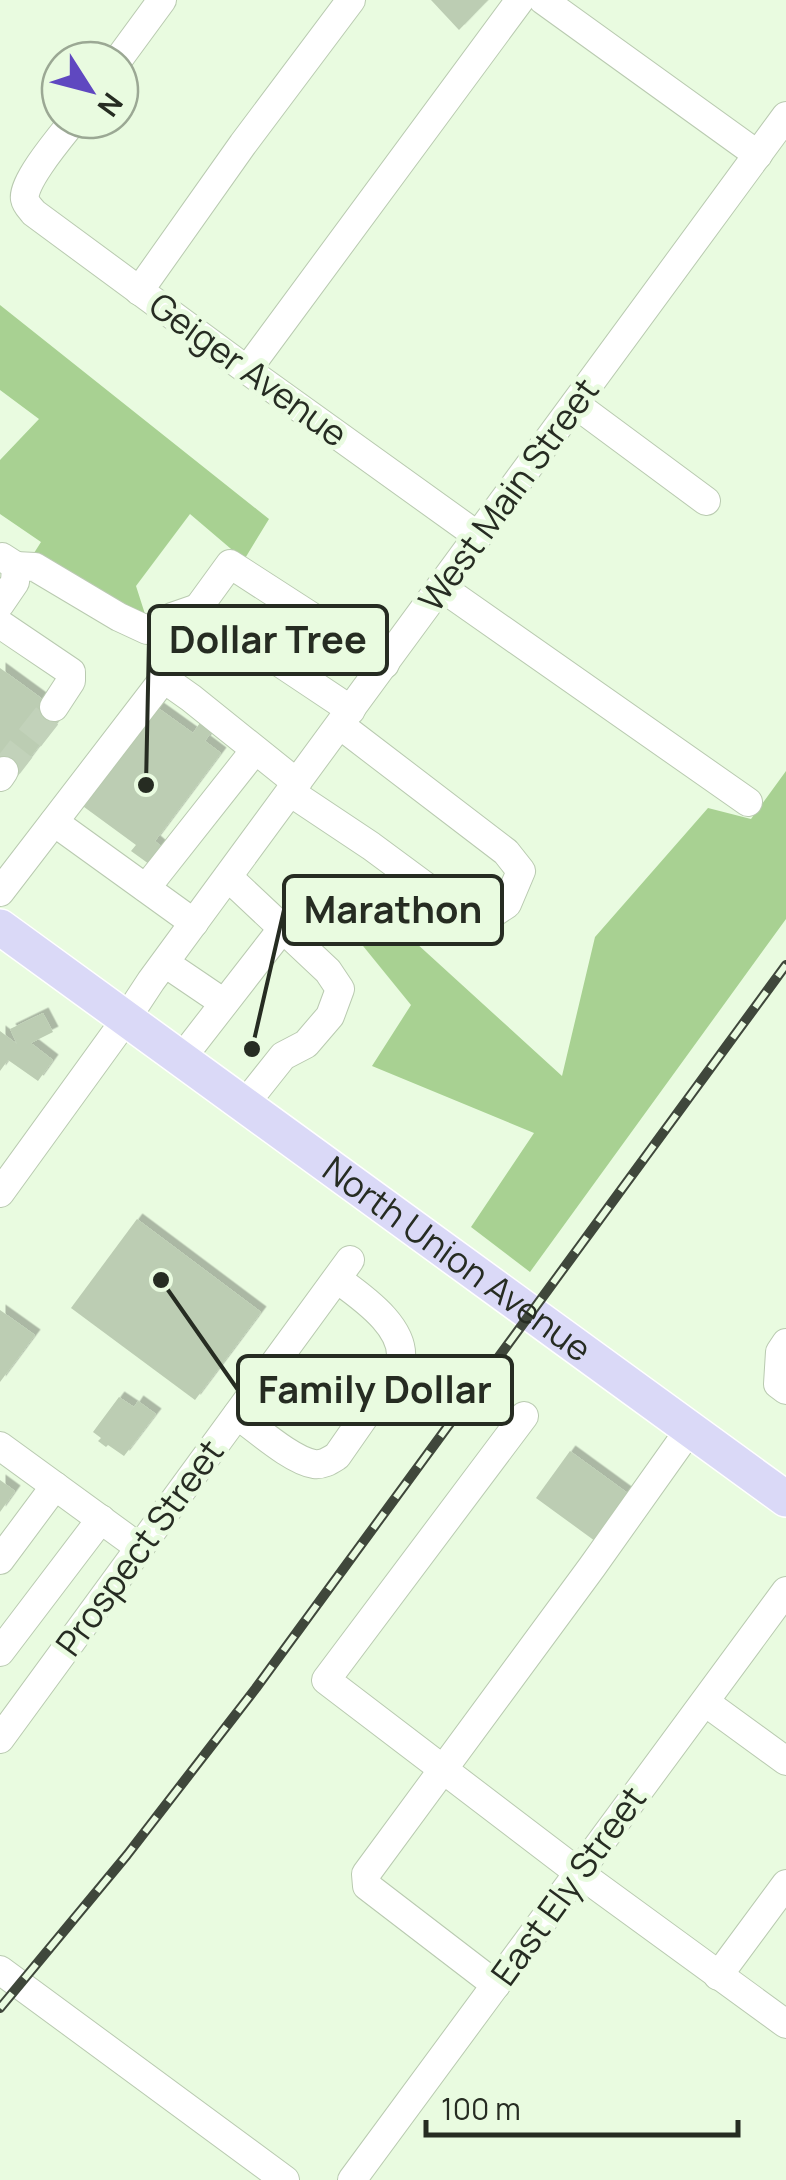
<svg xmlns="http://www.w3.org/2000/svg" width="786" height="2180" font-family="Manrope,sans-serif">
  <defs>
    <filter id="shadow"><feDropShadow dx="5.5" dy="-5.5" stdDeviation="0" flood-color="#0004"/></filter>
  </defs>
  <rect width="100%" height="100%" fill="#e9fbe0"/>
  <g fill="#a8d192">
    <path d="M0 305 269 519 244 560 190 514 136 586 145 614 29 561 41 542 0 514V460L39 419 0 390Z"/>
    <path d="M786 771V919L530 1272 471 1227 534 1133 372 1066 411 1005 359 941 370 901 562 1076 595 937 708 808 751 819Z"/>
  </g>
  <g fill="#bccdb3" filter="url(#shadow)">
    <path d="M431 0H488L459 30Z"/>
    <path d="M0 668 63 714 14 779 0 768Z"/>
    <path d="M154 705 193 733 206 714 218 723 205 741 221 753 155 841 162 847 149 864 131 851 136 845 80 804Z"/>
    <path d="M43 1013 53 1032 31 1043 53 1060 38 1081 8 1060 0 1071V1031L17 1044 10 1029Z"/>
    <path d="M137 1219 261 1312 195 1400 71 1308Z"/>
    <path d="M0 1310 35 1335 0 1382Z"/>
    <path d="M119 1397 134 1407 138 1401 156 1414 124 1456 108 1445 106 1447 98 1441 101 1438 93 1432Z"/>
    <path d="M570 1451 629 1494 595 1541 536 1498Z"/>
    <path d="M0 1480 15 1491 0 1512Z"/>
  </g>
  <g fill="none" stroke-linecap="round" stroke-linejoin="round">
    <path stroke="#c2d2ba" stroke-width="28" stroke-dasharray="28 14" stroke-linecap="butt" d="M4 771 54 707"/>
    <defs>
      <g id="minor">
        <path d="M543 0 758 155"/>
        <path d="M118 60 162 0"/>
        <path d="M74 120C63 134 21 183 25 199 26 205 31 209 34 213L247 370 478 536"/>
        <path d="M139 291 243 144 351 0"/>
        <path d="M247 370 520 0"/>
        <path d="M575 404 706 501"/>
        <path d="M16 566 35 567 119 617 147 630 172 617 198 608 351 710"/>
        <path d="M441 587 748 802"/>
        <path d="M0 604 15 582 16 566 2 557"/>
        <path d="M198 608 230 564 385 664"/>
        <path d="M0 624 71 672V681L54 707"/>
        <path d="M0 777 4 771"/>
        <path d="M290 792 371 846 463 914 486 918 507 904 521 871 506 852 340 725"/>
        <path d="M54 822 194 923"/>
        <path d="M228 877 328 971 340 989 330 1016 306 1044 283 1056 244 1105"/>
        <path d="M146 888 255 750"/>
        <path d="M0 892 162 681H167L191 698 297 783"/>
        <path d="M165 963 224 1003"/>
        <path d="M181 1059 282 929"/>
        <path d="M0 1193 126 1019 151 981 786 116"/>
        <path d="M786 1343 780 1352 778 1384 786 1390"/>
        <path d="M237 1415C257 1429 291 1460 314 1464 323 1465 329 1461 337 1456L399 1367C412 1331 362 1297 337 1279"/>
        <path d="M524 1416 326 1680 579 1873 786 2024"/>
        <path d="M0 1446 140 1548"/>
        <path d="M0 1560 55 1486"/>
        <path d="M0 1652 101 1519"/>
        <path d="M705 1702 786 1761"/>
        <path d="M0 1739 350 1260"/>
        <path d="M0 1970 285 2180"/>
        <path d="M718 1976 786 1884"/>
        <path d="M496 1985 367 1886 366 1874 592 1567 690 1429"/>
        <path d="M352 2180 786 1591"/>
      </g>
      <g id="major">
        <path id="s1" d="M0 927 786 1499"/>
      </g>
    </defs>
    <use href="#minor" stroke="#b9cab0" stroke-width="30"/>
    <use href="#major" stroke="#fff" stroke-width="38"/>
    <use href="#minor" stroke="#fff" stroke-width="28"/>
    <use href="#major" stroke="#dad9f7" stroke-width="35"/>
    <defs>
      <path id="rail" d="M0 2008 127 1855 256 1688 786 965"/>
    </defs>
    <use href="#rail" stroke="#3f473b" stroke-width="10"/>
    <use href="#rail" stroke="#e9fbe0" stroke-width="6" stroke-dasharray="19" stroke-linecap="butt"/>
  </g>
  <g text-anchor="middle" stroke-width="10" stroke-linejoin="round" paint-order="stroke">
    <g font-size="35" fill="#262c22" stroke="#e9fbe0">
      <text transform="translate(248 370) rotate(36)" y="12">Geiger Avenue</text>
      <text transform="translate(509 495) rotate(-54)" y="12">West Main Street</text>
      <text dy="12" stroke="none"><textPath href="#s1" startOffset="565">North Union Avenue</textPath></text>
      <text transform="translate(140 1548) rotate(-54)" y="12">Prospect Street</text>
      <text transform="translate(569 1886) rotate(-54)" y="12">East Ely Street</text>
    </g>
  </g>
  <path fill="none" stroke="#262c22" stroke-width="4" d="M146 785L149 640M252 1049L284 910M161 1280L238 1390"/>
  <g fill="#262c22" stroke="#e9fbe0" stroke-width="4">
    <circle cx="146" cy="785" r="10"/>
    <circle cx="252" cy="1049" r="10"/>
    <circle cx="161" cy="1280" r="10"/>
  </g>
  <g fill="#e9fbe0" stroke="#262c22" stroke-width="4">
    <rect x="149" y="606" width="238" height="68" rx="10"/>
    <rect x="284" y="876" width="218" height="68" rx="10"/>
    <rect x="238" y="1356" width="274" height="68" rx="10"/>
  </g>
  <g font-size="38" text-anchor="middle" font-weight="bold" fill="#262c22">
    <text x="268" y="653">Dollar Tree</text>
    <text x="393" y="923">Marathon</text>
    <text x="375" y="1403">Family Dollar</text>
  </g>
  <g transform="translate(90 90) rotate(126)"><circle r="48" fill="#e9fbe0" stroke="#9ba894" stroke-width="2.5"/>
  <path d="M0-8L18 38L0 25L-18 38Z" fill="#5f48c0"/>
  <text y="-15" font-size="28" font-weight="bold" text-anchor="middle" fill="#262c22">N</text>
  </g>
  <path d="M426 2120v15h312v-15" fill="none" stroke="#262c22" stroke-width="5"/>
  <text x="441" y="2120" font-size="30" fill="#262c22" stroke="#e9fbe0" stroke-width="8" paint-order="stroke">100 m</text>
</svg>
